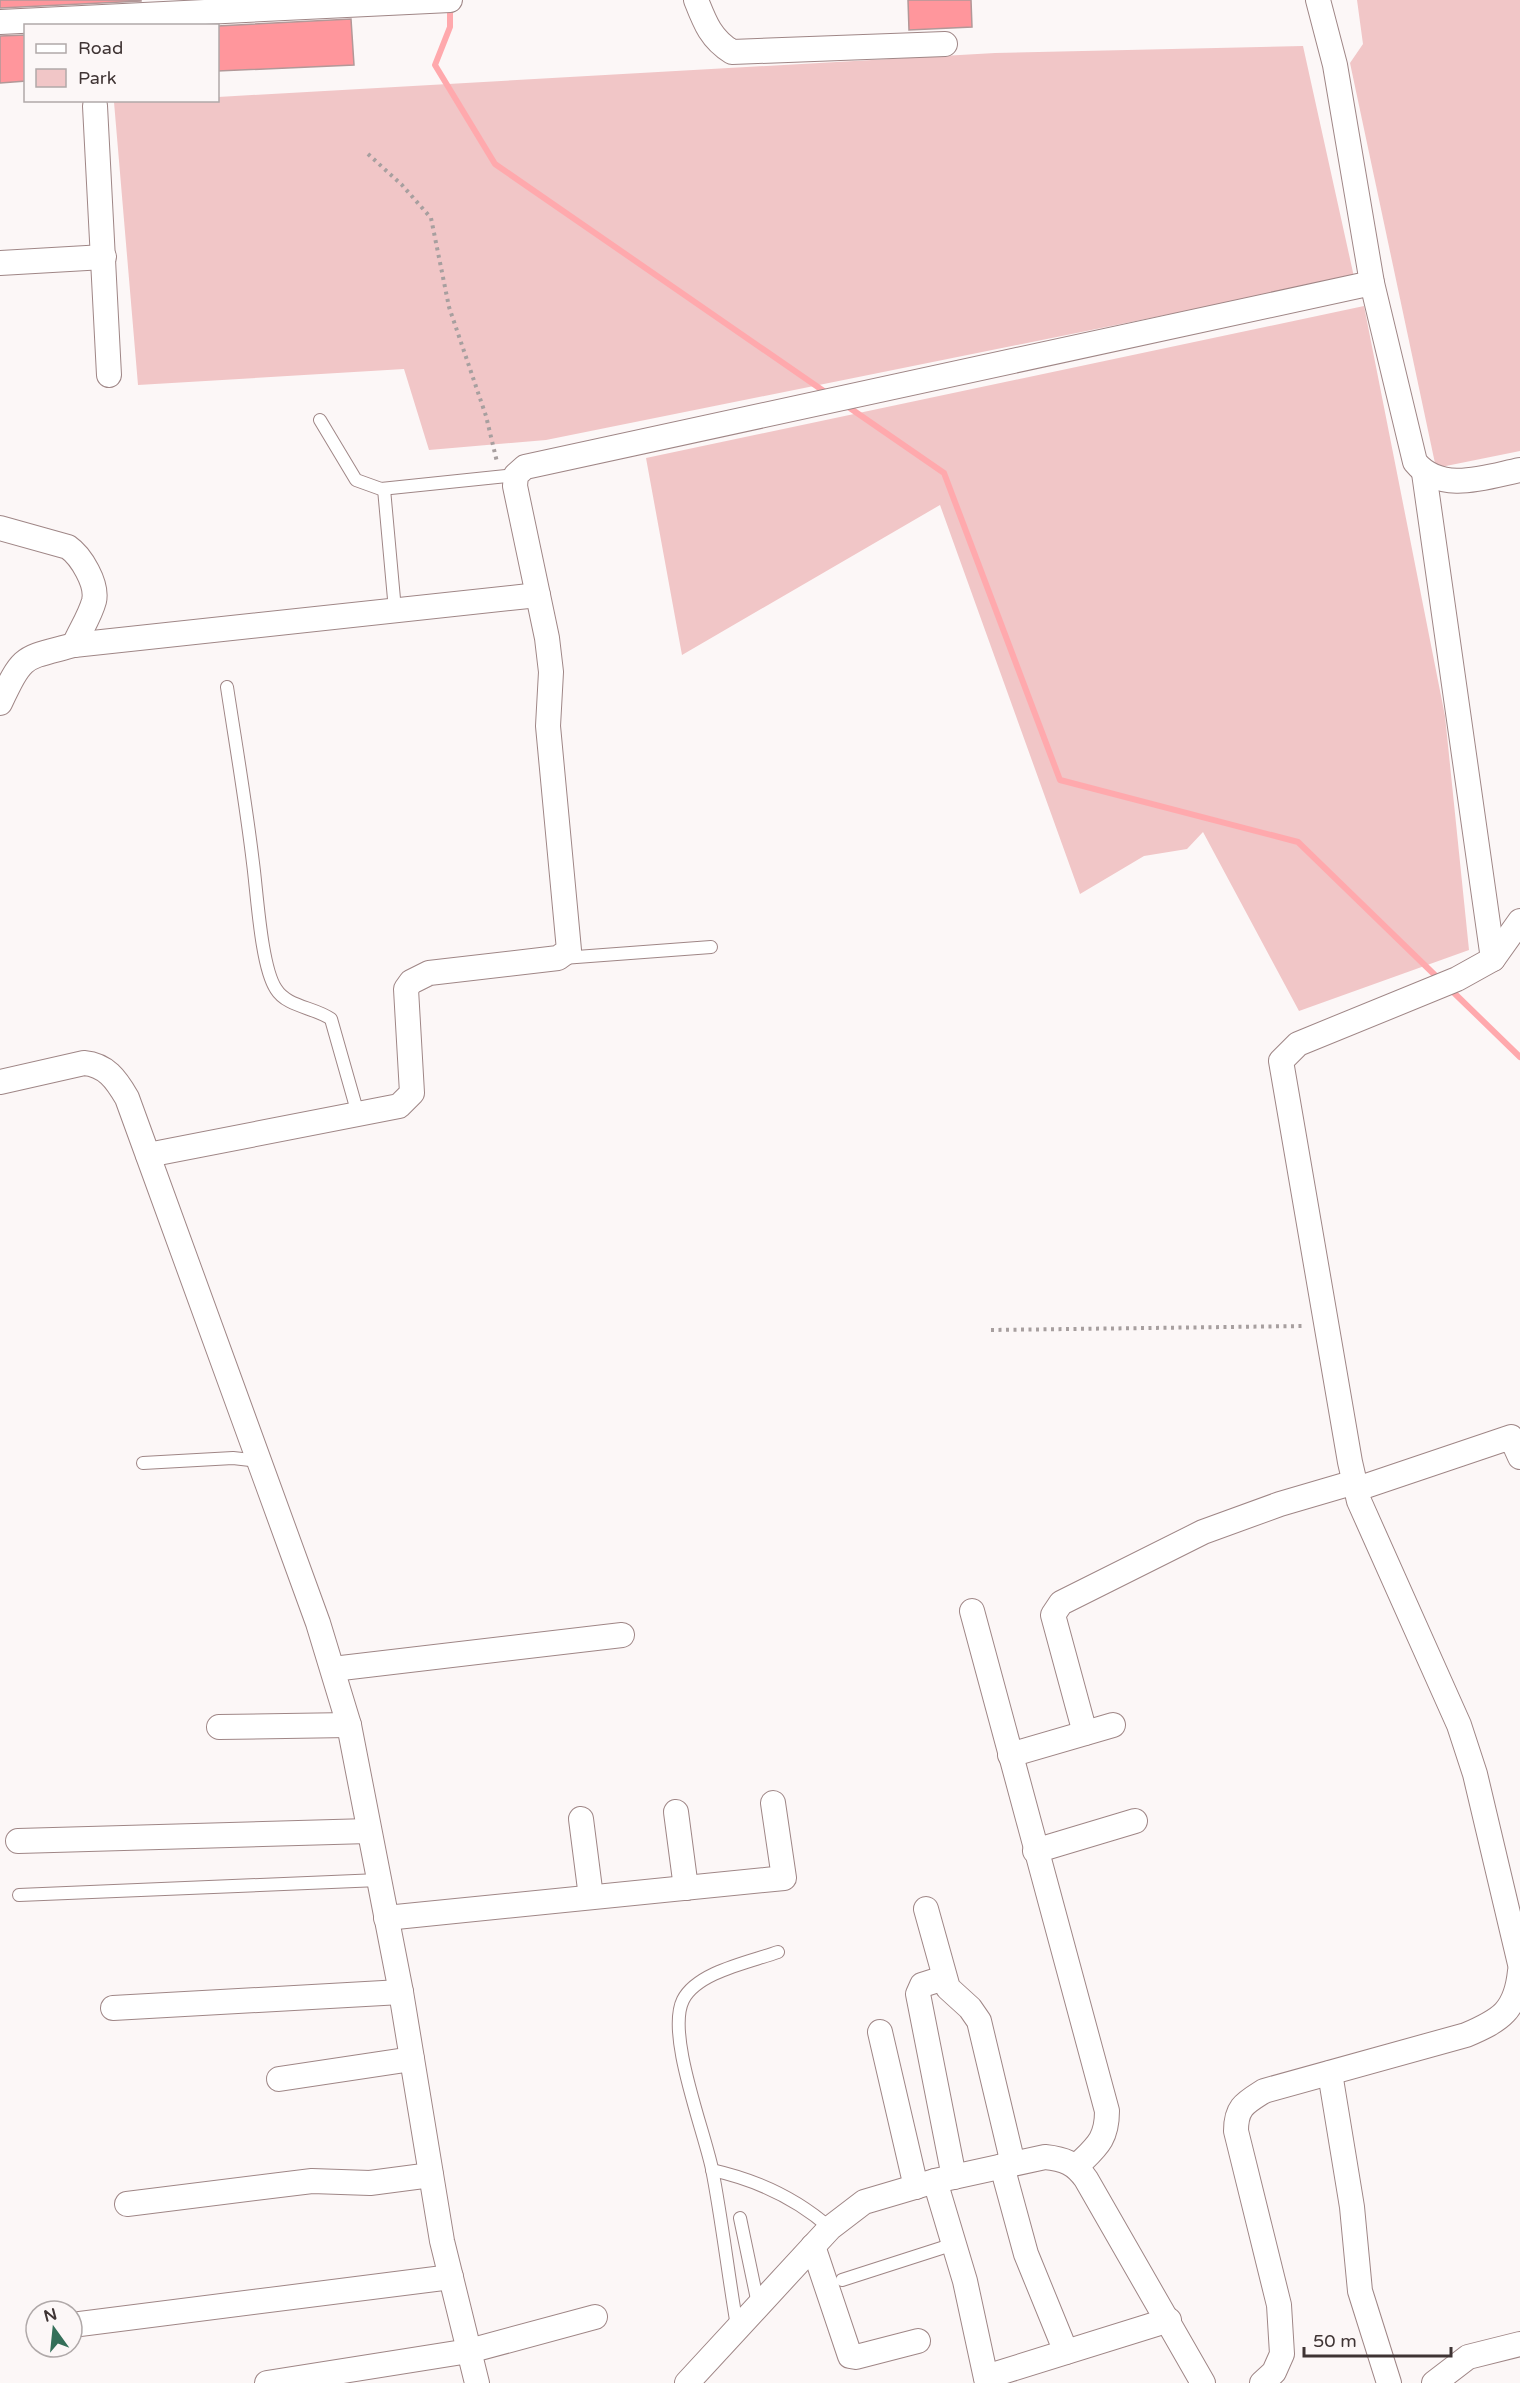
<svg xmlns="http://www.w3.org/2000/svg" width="1520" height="2383" font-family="'Varela Round',sans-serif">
  <rect width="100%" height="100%" fill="#fcf7f7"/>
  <g fill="#f1c6c7">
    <path d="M1357 0H1520V451L1436 468 1350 63 1363 44Z"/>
    <path d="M1303 46 1354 277 546 440 429 450 404 369 138 385 114 102 218 100V97L995 53Z"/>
    <path d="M1364 306 1445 716 1469 950 1299 1011 1203 832 1187 849 1144 856 1080 894 940 505 682 655 646 458Z"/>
  </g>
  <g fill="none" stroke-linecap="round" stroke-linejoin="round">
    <g stroke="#ffa9ad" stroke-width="6">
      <path d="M450 5V27L435 65 495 164 828 394"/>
      <path d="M844 404 944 473 1060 780 1298 842 1440 980"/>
      <path d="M1450 989 1520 1057"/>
    </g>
  </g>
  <g fill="#ff969c" stroke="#b29898" stroke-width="1.5">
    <path d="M0 0H141V1L0 8Z"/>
    <path d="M908 0H971L972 27 909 30Z"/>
    <path d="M351 19 354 65 218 71V26Z"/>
    <path d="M26 35V81L0 83V36Z"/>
  </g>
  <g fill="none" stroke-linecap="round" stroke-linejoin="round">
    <defs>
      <g id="lane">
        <path d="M320 420 356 480 381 489 516 475"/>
        <path d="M384 489 395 610"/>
        <path d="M227 687C236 746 246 804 253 863 257 892 261 967 276 989 287 1007 314 1007 331 1019L358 1114"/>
        <path d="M563 958 711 947"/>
        <path d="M143 1463 233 1458 259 1461"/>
        <path d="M19 1895 379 1880"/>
        <path d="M712 2170C757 2180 796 2198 830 2228"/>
        <path d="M740 2218 758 2304"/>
        <path d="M842 2280 954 2244"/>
        <path d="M737 2326C728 2274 722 2220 712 2169 704 2130 666 2034 683 2000 697 1972 750 1962 778 1952"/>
      </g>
      <g id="street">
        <path d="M696 0C705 23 711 39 732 52L945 44"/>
        <path d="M1318 0 1335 65 1372 283 1415 462C1441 494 1486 477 1520 470"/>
        <path d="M0 22 450 0"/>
        <path d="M95 106 109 375"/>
        <path d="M0 263 104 257"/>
        <path d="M1424 473 1493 959"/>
        <path d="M0 528 68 547C81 556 98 584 94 601 90 616 80 631 74 645"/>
        <path d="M0 703C24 653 22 659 74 645L538 595"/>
        <path d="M1520 921 1493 959 1457 979 1298 1044 1281 1061 1350 1462 1359 1501 1459 1725 1475 1774 1520 1964"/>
        <path d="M0 1082 84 1063C106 1065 116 1079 127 1098L318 1623 349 1725 401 1992 442 2241 477 2383"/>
        <path d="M148 1155 399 1106 412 1093 406 989 411 982 429 973 558 958 569 950 548 726 551 672 547 638 515 486 516 475 525 467 1372 283"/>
        <path d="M1357 1489 1511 1437 1520 1457"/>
        <path d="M972 1611 1107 2111C1107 2140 1096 2147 1077 2166"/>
        <path d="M333 1669 622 1635"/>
        <path d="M219 1727 349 1725"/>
        <path d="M1085 1733 1053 1615 1061 1603 1203 1532 1280 1504 1355 1482"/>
        <path d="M1010 1755 1113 1725"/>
        <path d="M676 1812 686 1888"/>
        <path d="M581 1819 591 1897"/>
        <path d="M18 1841 369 1831"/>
        <path d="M1035 1851 1135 1821"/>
        <path d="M926 1909 948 1988 970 2008 979 2021 1013 2164"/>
        <path d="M386 1918 784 1878 773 1803"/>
        <path d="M944 1978 922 1985 918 1994 954 2177"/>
        <path d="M113 2008 401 1992"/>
        <path d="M880 2032 916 2187"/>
        <path d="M1330 2073 1352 2207 1360 2291 1389 2383"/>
        <path d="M279 2079 412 2059"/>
        <path d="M1002 2166 1026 2254 1066 2352"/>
        <path d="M935 2181 965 2281 987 2383"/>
        <path d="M127 2204 312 2181 370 2183 431 2175"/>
        <path d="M813 2246 850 2356 856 2357 918 2341"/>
        <path d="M72 2325 451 2277"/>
        <path d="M986 2377 1169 2320"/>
        <path d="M267 2383 469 2351 595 2317"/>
        <path d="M687 2383 830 2228 864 2202 935 2181 1045 2157C1064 2159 1075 2163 1086 2179L1203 2383"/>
        <path d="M1262 2383 1274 2372 1282 2354 1279 2305 1236 2131C1236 2107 1245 2103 1264 2091L1466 2035C1501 2020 1516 2011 1520 1971"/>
        <path d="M1434 2383 1468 2357 1520 2344"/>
      </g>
    </defs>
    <use href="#lane" stroke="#9f8686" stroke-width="14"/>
    <use href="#street" stroke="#9f8686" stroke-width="26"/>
    <g stroke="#a79f9f" stroke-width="4" stroke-dasharray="3 4.5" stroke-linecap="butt">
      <path d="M368 154 402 185 431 218 449 307 486 416 497 462"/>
      <path d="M991 1330 1305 1326"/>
    </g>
    <use href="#lane" stroke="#fff" stroke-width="12"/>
    <use href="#street" stroke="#fff" stroke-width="24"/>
  </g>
  <rect x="24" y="24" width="195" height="78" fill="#fcf7f7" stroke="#b0a9a9" stroke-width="1.5"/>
  <rect x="36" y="44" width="30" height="9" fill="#ffffff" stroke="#b0a9a9" stroke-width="1.5"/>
  <text x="78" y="54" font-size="18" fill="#3f3434">Road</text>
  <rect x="36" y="69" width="30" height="18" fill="#f1c6c7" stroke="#b0a9a9" stroke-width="1.5"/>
  <text x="78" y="84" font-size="18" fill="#3f3434">Park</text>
  <g transform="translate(54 2329) rotate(345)"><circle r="28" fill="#fcf7f7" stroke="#b0a9a9" stroke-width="1.5"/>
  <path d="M0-4.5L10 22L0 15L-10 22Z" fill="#346f59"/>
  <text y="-9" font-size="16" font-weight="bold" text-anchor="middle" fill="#3f3434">N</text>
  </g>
  <path d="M1304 2347v9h147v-9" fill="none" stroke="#3f3434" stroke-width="3"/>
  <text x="1313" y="2347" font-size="18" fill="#3f3434" stroke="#fcf7f7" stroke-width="4.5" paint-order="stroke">50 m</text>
</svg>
